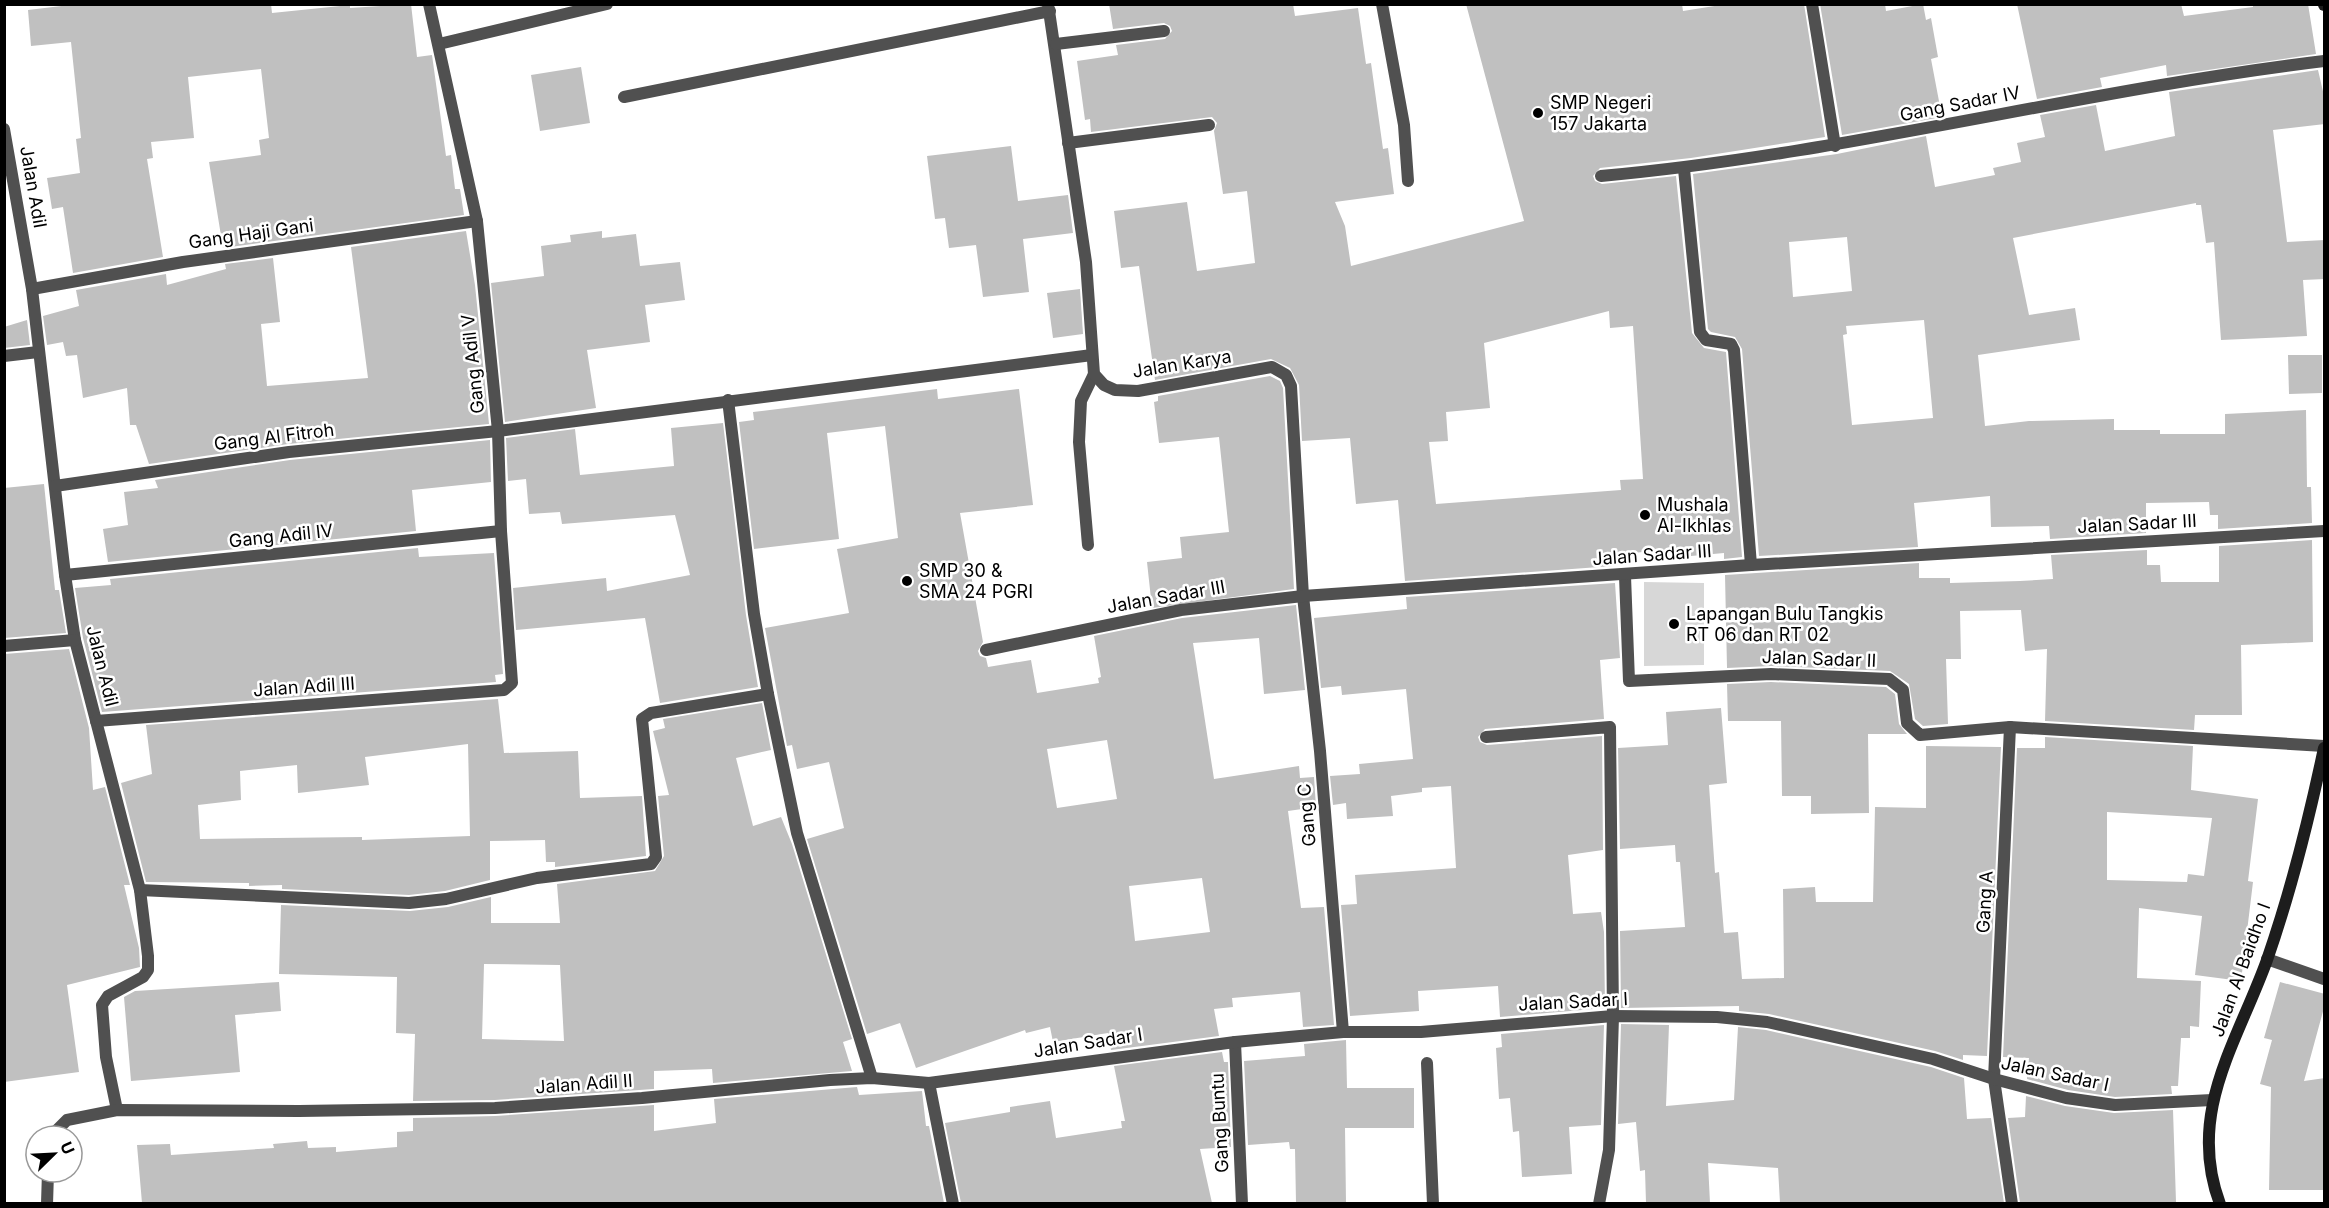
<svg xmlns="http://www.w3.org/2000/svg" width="2329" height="1208" font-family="Inter,sans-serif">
  <rect width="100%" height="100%" fill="#fff"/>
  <path fill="#d7d7d7" d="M1644 582 1704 583V665L1644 666Z"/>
  <g fill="#c0c0c0" fill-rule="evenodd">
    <path d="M78 4H271L272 13 350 5V8L411 4 417 57 432 55 446 156 451 155 455 189H460L464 215 223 248 209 162 261 155 259 140 269 138 261 69 188 77 194 138 151 142 153 158 147 159 163 257 73 273 63 207 52 209 47 178 80 173 76 139 81 138 71 42 31 46 28 10Z"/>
    <path d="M1109 4H1293L1295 16 1358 8 1366 64 1371 63 1383 149 1388 148 1394 194 1335 202 1345 226 1351 266 1524 221 1466 4H1682L1683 11 1727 4H1804L1825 137 1691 158 1600 168 1593 176 1595 181 1602 184 1676 176 1692 333 1704 348 1726 352 1742 557 1724 559V553L1691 556V549L1643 552 1612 555 1613 566 1405 581 1398 500 1356 504 1350 438 1302 441 1299 385 1290 368 1271 359 1155 380 1139 266 1121 268 1114 211 1187 202 1197 271 1255 263 1247 191 1223 194 1214 131 1217 123 1212 117 1091 132 1090 119 1085 120 1077 61 1118 55 1116 45 1165 39 1172 31 1170 26 1164 23 1113 29ZM1609 311 1610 328 1633 326 1643 479 1620 480 1621 490 1436 504 1429 442 1448 441 1446 412 1490 408 1484 343Z"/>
    <path d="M1820 4H1885L1886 11 1923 4 1926 20 1931 18 1938 57 1931 59 1942 117 1842 135Z"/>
    <path d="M2017 4H2181L2184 16 2253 7V4H2308L2316 54 2167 76 2166 65 2100 78 2102 87 2037 99Z"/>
    <path d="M581 67 590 123 540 131 531 75Z"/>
    <path d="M2318 70 2325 100V124L2273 130 2287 242 2325 240V279L2303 280 2307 336 2221 340 2214 242 2206 243 2201 205H2196V203L2013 238 2029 315 2075 308 2080 340 1978 355 1985 426 2029 421 2114 419V430H2160V434H2225V414L2306 410 2307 487H2311L2312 523 2218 529V515H2210L2209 502 2146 503V533L2050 539 2049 526 1991 527 1990 496 1914 503 1918 547 1759 556 1742 349 1735 337 1711 332 1708 329 1693 174 1837 154 1926 136 1935 187 1995 175 1993 168 2021 162 2017 143 2045 137 2040 115 2096 105 2105 151 2175 136 2169 92ZM1847 237 1852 291 1793 297 1789 242ZM1924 320 1933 418 1852 425 1843 335 1847 334 1846 326Z"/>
    <path d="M1011 146 1018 201 1068 195 1073 233 1023 239 1029 292 983 297 976 245 949 248 945 218 935 219 927 156Z"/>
    <path d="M466 231 475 285 489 424 288 444 149 464 136 425H130L127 388 83 398 77 355 66 356 63 342 47 345 43 316 79 306 76 290 166 274 167 285 226 269 225 264 273 258 280 322 261 324 267 386 368 378 351 247Z"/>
    <path d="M602 231V238L636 234 640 266 680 262 685 300 645 305 650 342 587 350 596 408 505 422 491 283 544 276 541 246 571 242 570 235Z"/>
    <path d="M1080 289 1083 334 1053 338 1047 293Z"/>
    <path d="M27 320 30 345 4 348V327Z"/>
    <path d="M2288 355H2322V393L2289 394Z"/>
    <path d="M1270 376 1280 381 1283 388 1294 589 1152 608 1147 562 1182 558 1180 537 1229 532 1219 437 1159 443 1154 402 1158 401V396Z"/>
    <path d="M937 389 938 399 1019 389 1033 505 960 513 983 642 978 651 980 656 986 658 988 667 1031 660 1037 693 1099 683 1098 678 1101 677 1094 636 1182 618 1296 605 1305 690 1264 694 1259 638 1193 643 1214 779 1299 766 1300 778 1314 777 1316 807 1288 811 1301 908 1324 907 1334 1025 1303 1027 1300 992 1232 998 1233 1007 1214 1009 1219 1036 1111 1050 1108 1033 1053 1042 1050 1027 1026 1033 1025 1030 916 1068 900 1023 867 1034 807 839 844 828 829 762 797 769 792 745 787 746 765 628 849 613 837 549 898 538 885 426 827 433 839 539 754 549 739 422 754 420 753 412ZM1107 740 1117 799 1057 808 1047 749ZM1202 878 1210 932 1135 941 1129 886Z"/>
    <path d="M723 423 746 615 758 687 660 703 645 618 516 630 513 588 606 578 607 591 690 575 675 515 562 524 560 512 529 514 526 479 508 481 506 438 575 429 580 475 674 466 671 428Z"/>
    <path d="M490 440 491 482 412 490 416 531 108 562 103 529 128 525 124 492 158 488 155 480 290 460Z"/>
    <path d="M44 484 55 590H59L66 633 4 638V488Z"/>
    <path d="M2312 540 2313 642 2241 645 2242 715H2195L2194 730 2045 721 2047 649 2025 651 2021 610 1960 611 1961 659H1946L1948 724 1923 726 1915 719 1909 684 1890 671 1771 666 1727 668 1725 575 1919 563V578H1950V583L2020 581 2053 579 2051 555 2147 550V565H2160L2161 582H2219V546Z"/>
    <path d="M418 548 419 557 494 553 503 674 495 675 496 682 102 712 83 638 75 588 111 585 110 579Z"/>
    <path d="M1615 583 1620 658 1600 660 1604 719 1485 729 1478 737 1480 742 1487 745 1602 736 1603 850 1568 855 1573 914 1601 912 1604 932 1605 1008 1500 1017 1498 986 1418 991 1419 1011 1350 1016 1341 905 1357 904 1355 875 1456 868 1451 786 1422 788V792L1391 796 1393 816 1347 819 1346 803 1333 805 1330 776 1360 774 1359 764 1413 759 1406 689 1342 695 1341 686 1321 688 1314 618 1407 609 1406 597Z"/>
    <path d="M69 649 89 728 93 790 105 787 130 885H124L139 948 140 967 67 985 79 1072 4 1082V654Z"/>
    <path d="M1771 682 1886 687 1895 694 1899 724 1907 734H1868L1869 813 1811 814V796H1782L1781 721H1728L1727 684Z"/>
    <path d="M498 699 504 753 578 751 580 798 642 796 646 856 555 867V862H546L545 840 490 841V880L445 891 409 895 282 889V885L249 886V883L146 882 121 783 152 774 146 725ZM468 744 470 836 362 840V837L200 839 198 805 241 800 240 771 297 765 298 793 369 785 365 757Z"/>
    <path d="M762 703 771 750 736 758 753 826 781 817 792 844 852 1039 843 1042 852 1071 713 1083 712 1069 654 1071V1089L495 1100 413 1101 415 1034 396 1033 397 977 279 974 281 905 410 911 448 907 491 897V923H560L557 884 655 871 664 856 658 796 669 795 653 731 665 728 663 719ZM484 964 560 965 564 1041 482 1039Z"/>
    <path d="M1721 708 1727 783 1709 785 1715 873 1719 872 1724 933 1738 932 1742 979 1784 978 1783 889 1815 887 1816 902H1873L1875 807 1926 808V746L2001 747 1987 1056 1963 1055V1060L1935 1051 1769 1014 1739 1011V1006L1621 1008 1620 931 1685 927 1680 862H1676L1675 845 1620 849 1618 748 1668 745 1666 712Z"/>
    <path d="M2045 737 2193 746 2191 790 2258 799 2248 881 2253 882 2241 981 2195 975 2202 916 2139 908 2137 978 2201 981 2199 1027 2190 1026V1038H2181L2178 1086H2171L2172 1094 2115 1097 2068 1090 2027 1079 2029 1058 2003 1057 2017 748H2045ZM2107 812 2212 818 2204 876 2188 874 2187 882 2107 880Z"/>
    <path d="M279 982 281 1011 235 1015 240 1072 131 1081 124 997 135 991Z"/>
    <path d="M2280 982 2325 994V1004L2304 1081 2325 1078V1190H2269L2271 1087 2260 1084 2272 1040 2264 1038Z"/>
    <path d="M1621 1024 1669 1025 1666 1106 1734 1100 1738 1027 1766 1030 1931 1067 1964 1078 1967 1119 1991 1118 2004 1203H1780L1778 1168 1708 1163 1710 1203H1646L1645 1170 1640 1171 1636 1122 1618 1124Z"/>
    <path d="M1604 1025 1601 1125 1569 1127 1572 1174 1522 1177 1519 1131 1513 1132 1510 1098 1499 1099 1496 1048 1502 1047 1501 1034Z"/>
    <path d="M1346 1040 1347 1088H1414V1128H1345L1346 1203H1296L1295 1149H1290L1289 1142 1248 1145 1244 1061 1305 1056 1304 1044Z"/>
    <path d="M1222 1052 1224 1062H1228L1231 1147 1200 1149 1212 1203H961L945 1123 1010 1112V1107L1050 1101 1056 1138 1122 1128 1121 1121H1125L1114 1066Z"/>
    <path d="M857 1087 859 1095 922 1091 926 1126H929L944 1203H142L137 1145 170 1144 171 1155 274 1148 273 1144 307 1141 308 1148 336 1147V1152L397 1147V1132L413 1131V1118L495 1116 654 1105V1131L716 1123 714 1099Z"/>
    <path d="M2026 1096 2065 1106 2114 1113 2173 1110 2176 1202 2020 1203 2008 1118 2025 1117Z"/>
  </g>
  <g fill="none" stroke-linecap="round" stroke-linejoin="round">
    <g stroke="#505050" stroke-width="12">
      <path d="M1382 4 1404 125 1408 181"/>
      <path d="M1088 545 1079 442 1081 401 1094 374"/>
    </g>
    <g stroke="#505050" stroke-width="12">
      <path d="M1048 4 1086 262 1094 374 1104 385 1115 390 1138 391 1272 367 1286 375 1291 386 1303 596 1320 751 1343 1032"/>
      <path d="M1812 4 1835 146"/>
      <path d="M439 44 607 4"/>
      <path d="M1056 44 1164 31"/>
      <path d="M624 97 1050 11"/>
      <path d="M4 129 32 289 65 575 75 640 140 890 148 956V970L143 977 108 996 102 1005 106 1057 117 1110"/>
      <path d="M1068 143 1209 125"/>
      <path d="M1684 169 1700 332 1706 340 1731 344 1734 350 1751 565"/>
      <path d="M1601 176C1845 154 2082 90 2324 61"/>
      <path d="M32 289 183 262 477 221"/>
      <path d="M4 356 38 352"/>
      <path d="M728 400 754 614 768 694 797 833 872 1078"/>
      <path d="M55 486 289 452 498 431 1092 355"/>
      <path d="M65 575 501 531"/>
      <path d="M1625 576 1629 681 1771 674 1889 679 1903 690 1907 723 1920 735 2010 727 2324 746"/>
      <path d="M4 646 75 640"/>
      <path d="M986 650 1181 610 1303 596 1751 565 2324 531"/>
      <path d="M96 721 504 690 512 683 501 531 498 431 477 221 429 4"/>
      <path d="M2010 727 1994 1079 2012 1204"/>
      <path d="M1486 737 1610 727 1613 1016 1609 1150 1599 1204"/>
      <path d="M140 890 409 903 446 899 537 878 651 864 656 857 642 719 651 713 768 694"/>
      <path d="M2267 959 2324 979"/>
      <path d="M1235 1042 1242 1204"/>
      <path d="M1427 1063 1433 1204"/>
      <path d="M929 1083 953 1204"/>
      <path d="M51 1136 67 1120 117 1110 299 1111 495 1108 642 1098 830 1080 872 1078 929 1083 1235 1042 1343 1032H1421L1613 1016 1717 1017 1767 1022 1933 1059 1994 1079 2066 1098 2115 1105 2212 1100"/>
      <path d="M47 1204 48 1172"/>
    </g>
    <g stroke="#1d1d1d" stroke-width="12">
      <path d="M2324 4V5"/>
      <path d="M2220 1204C2186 1113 2237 1043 2267 960 2291 891 2309 819 2324 748"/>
    </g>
  </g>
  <g fill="#000" stroke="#fff" stroke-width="2">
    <circle cx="1538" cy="113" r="6"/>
    <circle cx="1645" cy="515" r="6"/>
    <circle cx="907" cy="581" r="6"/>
    <circle cx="1674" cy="624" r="6"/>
  </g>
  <g text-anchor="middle" stroke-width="5" stroke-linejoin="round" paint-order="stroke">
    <g font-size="18" fill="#000" stroke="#fff" text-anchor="start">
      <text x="1550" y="109">SMP Negeri<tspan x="1550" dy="21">157 Jakarta</tspan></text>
      <text x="1657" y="511">Mushala<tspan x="1657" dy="21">Al-Ikhlas</tspan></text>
      <text x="919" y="577">SMP 30 &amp;<tspan x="919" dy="21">SMA 24 PGRI</tspan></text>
      <text x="1686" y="620">Lapangan Bulu Tangkis<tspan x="1686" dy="21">RT 06 dan RT 02</tspan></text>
    </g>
    <g font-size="18" fill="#000" stroke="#fff">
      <text transform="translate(1960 104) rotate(-11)" y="6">Gang Sadar IV</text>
      <text transform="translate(33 187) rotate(80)" y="6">Jalan Adil</text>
      <text transform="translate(251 234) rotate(-8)" y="6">Gang Haji Gani</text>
      <text transform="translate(473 364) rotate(-96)" y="6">Gang Adil V</text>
      <text transform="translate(1182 364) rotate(-9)" y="6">Jalan Karya</text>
      <text transform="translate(274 437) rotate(-7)" y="6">Gang Al Fitroh</text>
      <text transform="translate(2137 524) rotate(-3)" y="6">Jalan Sadar III</text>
      <text transform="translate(281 536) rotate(-6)" y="6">Gang Adil IV</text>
      <text transform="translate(1652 555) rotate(-4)" y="6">Jalan Sadar III</text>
      <text transform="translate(1166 597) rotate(-10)" y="6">Jalan Sadar III</text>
      <text transform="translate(1819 659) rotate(2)" y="6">Jalan Sadar II</text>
      <text transform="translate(102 666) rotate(76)" y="6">Jalan Adil</text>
      <text transform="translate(304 687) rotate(-4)" y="6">Jalan Adil III</text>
      <text transform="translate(1307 815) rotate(-95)" y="6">Gang C</text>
      <text transform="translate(1985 902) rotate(-87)" y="6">Gang A</text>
      <text transform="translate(2241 970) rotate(-70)" y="6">Jalan Al Baidho I</text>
      <text transform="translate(1573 1002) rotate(-3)" y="6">Jalan Sadar I</text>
      <text transform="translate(1088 1043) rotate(-9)" y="6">Jalan Sadar I</text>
      <text transform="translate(2055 1074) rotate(12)" y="6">Jalan Sadar I</text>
      <text transform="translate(584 1084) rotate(-4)" y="6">Jalan Adil II</text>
      <text transform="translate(1220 1123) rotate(-93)" y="6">Gang Buntu</text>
    </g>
  </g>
  <rect width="2329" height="1208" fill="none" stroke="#000000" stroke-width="12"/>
  <g transform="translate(54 1154) rotate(66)"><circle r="28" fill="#ffffff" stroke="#999999" stroke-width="1.5"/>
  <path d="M0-4.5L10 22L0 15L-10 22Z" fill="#000000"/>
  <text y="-9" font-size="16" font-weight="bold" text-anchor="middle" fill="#000000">U</text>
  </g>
</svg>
